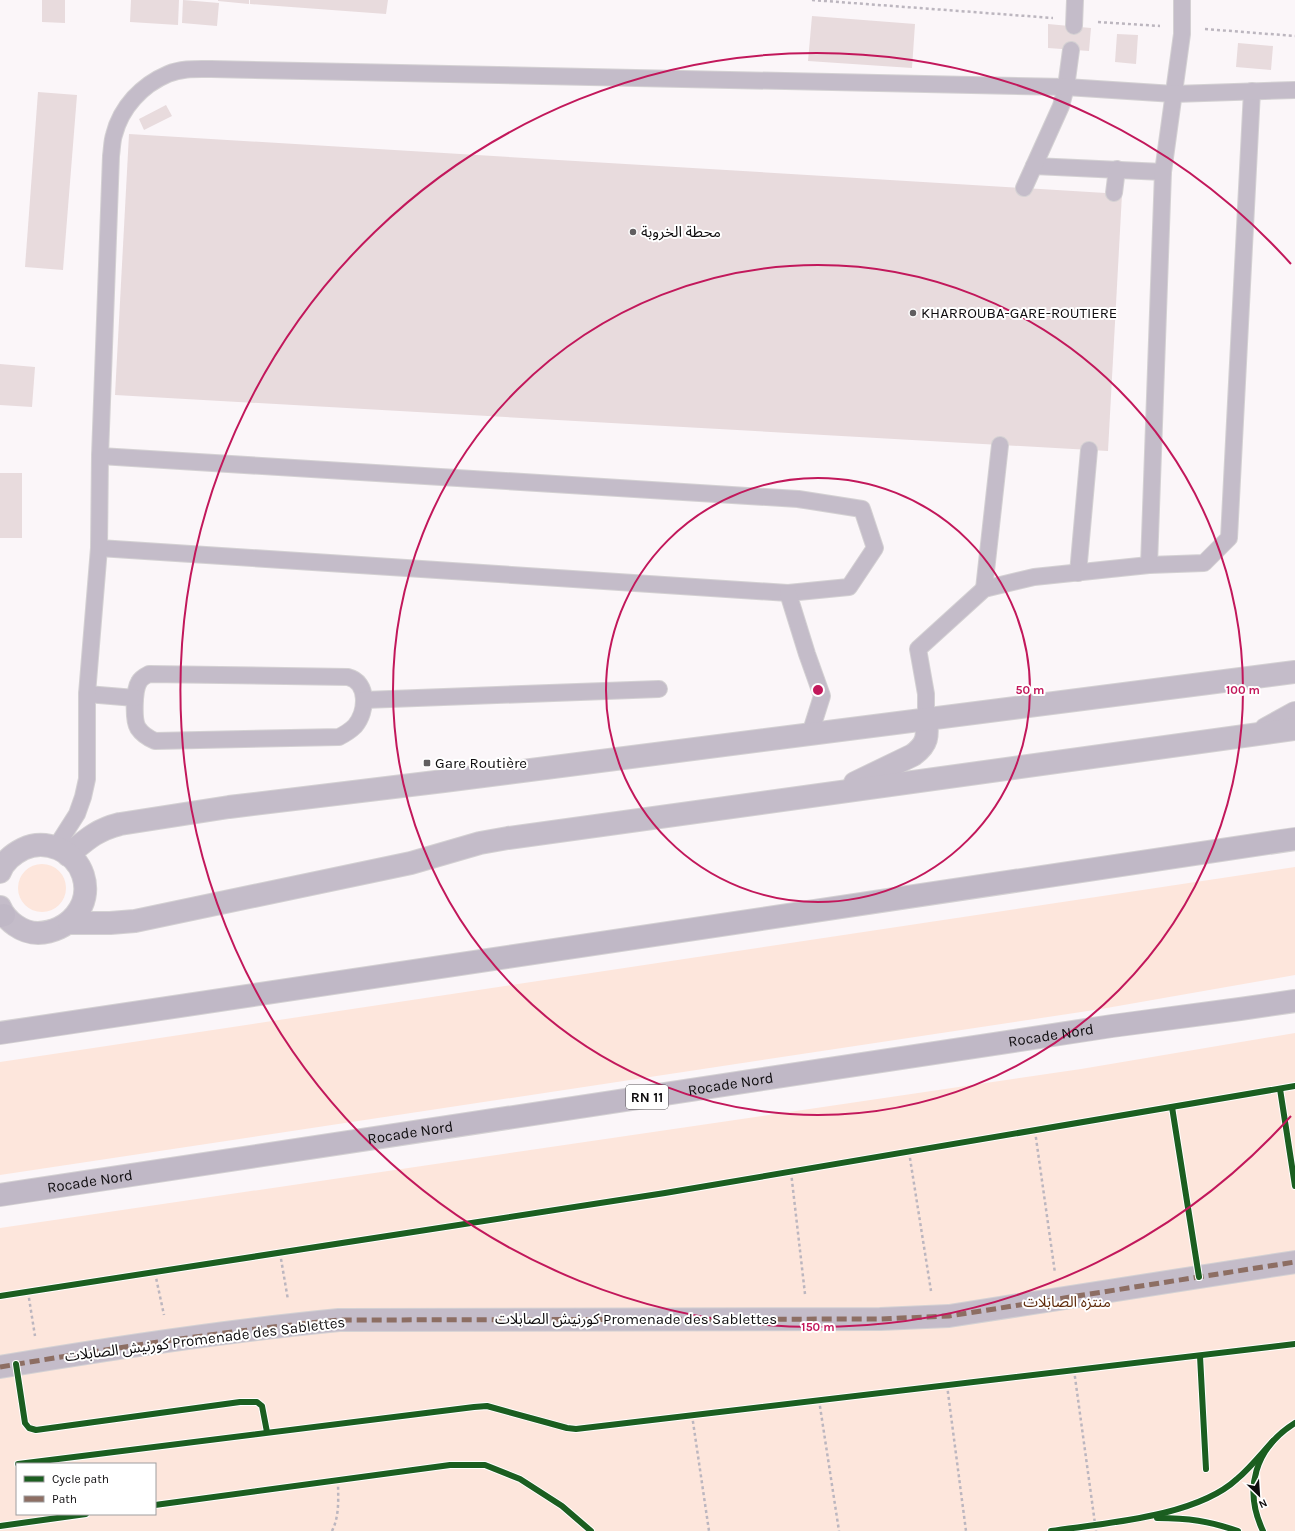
<svg xmlns="http://www.w3.org/2000/svg" width="1295" height="1531" font-family="Karla,'Noto Sans Arabic',sans-serif">
  <rect width="100%" height="100%" fill="#fbf6f9"/>
  <g fill="#fde6dc" fill-rule="evenodd">
    <circle cx="42" cy="888" r="24"/>
    <path d="M1295 867V975L1101 1009 0 1175V1062Z"/>
    <path d="M1295 1033V1531H0V1228L1081 1069ZM17 1464H155V1514H17Z"/>
  </g>
  <g fill="#e8dbdd">
    <path d="M42 0H65V23L42 22Z"/>
    <path d="M131 0H179L178 25 130 22Z"/>
    <path d="M183 0 219 3 217 26 182 23Z"/>
    <path d="M218 0H249V4L218 1Z"/>
    <path d="M250 0H388L386 14 250 4Z"/>
    <path d="M812 16 915 24 912 68 808 61Z"/>
    <path d="M1048 24 1091 28 1089 51 1048 48Z"/>
    <path d="M1117 34 1138 35 1136 64 1115 62Z"/>
    <path d="M1238 43 1273 46 1271 70 1236 67Z"/>
    <path d="M38 92 77 95 63 270 25 267Z"/>
    <path d="M166 105 172 116 144 130 139 119Z"/>
    <path d="M129 134 1122 194 1108 451 115 395Z"/>
    <path d="M0 364 35 367 32 407 0 405Z"/>
    <rect x="0" y="473" width="22" height="65"/>
  </g>
  <g fill="none" stroke-linecap="round" stroke-linejoin="round">
    <defs>
      <g id="service">
        <path d="M1074 26 1075 0"/>
        <path d="M1034 166 1163 172"/>
        <path d="M1024 188 1061 106 1066 87 1071 50"/>
        <path d="M1114 193 1117 169"/>
        <path d="M99 548 788 593 849 587 875 548 862 509 798 499 100 456"/>
        <path d="M1149 565 1163 172 1182 34V0"/>
        <path d="M1078 573 1089 450"/>
        <path d="M984 589 1000 445"/>
        <path d="M788 593 807 654 822 696 810 734"/>
        <path d="M149 674 348 677C369 682 367 712 355 726 350 731 345 734 339 737L155 741C148 738 142 734 138 728 133 720 134 690 139 682 141 678 145 676 149 674Z"/>
        <path d="M87 694 135 698"/>
        <path d="M364 700 659 689"/>
        <path d="M926 719V694L918 649 984 589 1034 577 1149 565 1204 563 1229 538 1252 91"/>
        <path d="M56 847 77 814 83 797 87 779V694L99 548 100 456 111 156C112 149 112 141 114 135 121 107 142 85 168 74 182 68 197 69 211 69L1066 87 1174 94 1295 90"/>
      </g>
      <path id="pedestrian" d="M0 1367C113 1348 225 1331 339 1320L880 1319 949 1316 1295 1262"/>
      <g id="tertiary">
        <path d="M1266 729 1295 713"/>
        <path d="M855 783 913 755C928 744 928 736 926 719"/>
        <path d="M68 855C86 840 96 830 120 824L229 807 444 781 1295 672"/>
        <path d="M0 872C4 861 13 854 23 849 46 838 75 851 83 875 93 906 68 932 38 933 22 933 6 921 0 907"/>
        <path d="M69 923H110L135 921 411 863 480 843 508 838 1295 729"/>
      </g>
      <g id="motorway">
        <path d="M0 916 4 915"/>
        <path d="M0 1033 1295 839"/>
        <path id="s1" d="M0 1195 1112 1026 1240 1009 1295 1001"/>
      </g>
    </defs>
    <use href="#service" stroke="#d4d1d3" stroke-width="18"/>
    <use href="#pedestrian" stroke="#d4d1d3" stroke-width="24"/>
    <use href="#tertiary" stroke="#d4d1d3" stroke-width="24"/>
    <use href="#motorway" stroke="#d4d1d3" stroke-width="24"/>
    <g stroke="#bcb6bf" stroke-width="2.5" stroke-dasharray="3 3" stroke-linecap="butt">
      <path d="M812 0 1053 18"/>
      <path d="M1098 22 1160 26"/>
      <path d="M1205 29 1295 36"/>
      <path d="M1035 1131 1055 1273"/>
      <path d="M909 1152 931 1291"/>
      <path d="M791 1172 805 1294"/>
      <path d="M280 1253 288 1300"/>
      <path d="M155 1273 164 1315"/>
      <path d="M28 1292 35 1336"/>
      <path d="M1200 1356 1206 1469"/>
      <path d="M1074 1370 1096 1531"/>
      <path d="M947 1385 966 1531"/>
      <path d="M819 1400 839 1531"/>
      <path d="M692 1415 709 1531"/>
      <path d="M332 1531C340 1515 338 1497 338 1480"/>
    </g>
    <use href="#service" stroke="#c4bcc9" stroke-width="16"/>
    <use href="#pedestrian" stroke="#c4bcc9" stroke-width="22"/>
    <use href="#tertiary" stroke="#c4bcc9" stroke-width="22"/>
    <use href="#motorway" stroke="#c0b8c6" stroke-width="22"/>
    <path stroke="#8d6e63" stroke-width="5" stroke-dasharray="10 5" stroke-linecap="butt" d="M0 1367C113 1348 225 1331 339 1320L880 1319 949 1316 1295 1262"/>
    <defs>
      <g id="cycleway">
        <path d="M1280 1089 1295 1186"/>
        <path d="M1172 1107 1199 1277"/>
        <path d="M0 1296 665 1193 1295 1086"/>
        <path d="M1200 1356 1206 1469"/>
        <path d="M16 1364 25 1423 29 1428 36 1430 240 1402H257L262 1406 267 1432"/>
        <path d="M18 1464 474 1407 487 1406 567 1428 576 1429 1295 1344"/>
        <path d="M155 1505 450 1465H485L520 1479 562 1506 591 1531"/>
        <path d="M1157 1518C1189 1518 1208 1521 1238 1531"/>
        <path d="M0 1526 86 1514"/>
        <path d="M1051 1531C1105 1523 1196 1517 1237 1479 1250 1468 1261 1454 1273 1441"/>
        <path d="M1263 1531C1243 1489 1255 1448 1295 1423"/>
      </g>
    </defs>
    <use href="#cycleway" stroke="#fff" stroke-width="8"/>
    <use href="#cycleway" stroke="#1b5e20" stroke-width="6"/>
  </g>
  <g fill="none" stroke="#c2185b" stroke-width="2">
    <circle cx="818" cy="690" r="212"/>
    <circle cx="818" cy="690" r="425"/>
    <path d="M1291 1116A637 637 0 1 1 1291 264"/>
  </g>
  <g fill="#615e60" stroke="#fff" stroke-width="1.5">
    <circle cx="633" cy="232" r="4"/>
    <circle cx="913" cy="313" r="4"/>
    <rect x="423" y="759" width="8" height="8" rx="2"/>
  </g>
  <g text-anchor="middle" stroke-width="4" stroke-linejoin="round" paint-order="stroke">
    <rect fill="#fff" stroke="#565556" stroke-width="1" x="626" y="1085" width="42" height="24" rx="3"/>
    <g font-size="14" font-weight="bold" fill="#0e0c0e">
      <text x="647" y="1102">RN 11</text>
    </g>
    <g font-size="15" fill="#0e0c0e" stroke="#fff" text-anchor="start">
      <text x="641" y="237">محطة الخروبة</text>
      <text x="921" y="318">KHARROUBA-GARE-ROUTIERE</text>
      <text x="435" y="768">Gare Routière</text>
    </g>
    <g font-size="15" fill="#0e0c0e" stroke="#fff">
      <text dy="5" stroke="none"><textPath href="#s1" startOffset="1063">Rocade Nord</textPath></text>
      <text dy="5" stroke="none"><textPath href="#s1" startOffset="739">Rocade Nord</textPath></text>
      <text dy="5" stroke="none"><textPath href="#s1" startOffset="415">Rocade Nord</textPath></text>
      <text dy="5" stroke="none"><textPath href="#s1" startOffset="91">Rocade Nord</textPath></text>
      <text x="636" y="1324">كورنيش الصابلات Promenade des Sablettes</text>
      <text transform="translate(205 1339) rotate(-7)" y="5">كورنيش الصابلات Promenade des Sablettes</text>
    </g>
    <g font-size="15" fill="#5f2b0b" stroke="#fff">
      <text x="1067" y="1307">منتزه الصابلات</text>
    </g>
  </g>
  <circle cx="818" cy="690" r="6" fill="#c2185b" stroke="#fff" stroke-width="2"/>
  <g font-size="12" text-anchor="middle" font-weight="bold" fill="#c2185b" stroke="#fff" stroke-width="4" stroke-linejoin="round" paint-order="stroke">
    <text x="1030" y="694">50 m</text>
    <text x="1243" y="694">100 m</text>
    <text x="818" y="1331">150 m</text>
  </g>
  <rect x="16" y="1463" width="140" height="52" fill="#ffffff" stroke="#9f9e9f"/>
  <rect x="24" y="1476" width="20" height="6" fill="#1b5e20" stroke="#9f9e9f"/>
  <text x="52" y="1483" font-size="12" fill="#0e0c0e">Cycle path</text>
  <rect x="24" y="1496" width="20" height="6" fill="#8d6e63" stroke="#9f9e9f"/>
  <text x="52" y="1503" font-size="12" fill="#0e0c0e">Path</text>
  <g transform="translate(1259 1495) rotate(155)" stroke="#ffffff" stroke-width="3" paint-order="stroke">
  <path d="M0-3L7 15L0 10L-7 15Z" fill="#0e0c0e"/>
  <text y="-6" font-size="11" font-weight="bold" text-anchor="middle" fill="#0e0c0e">N</text>
  </g>
</svg>
